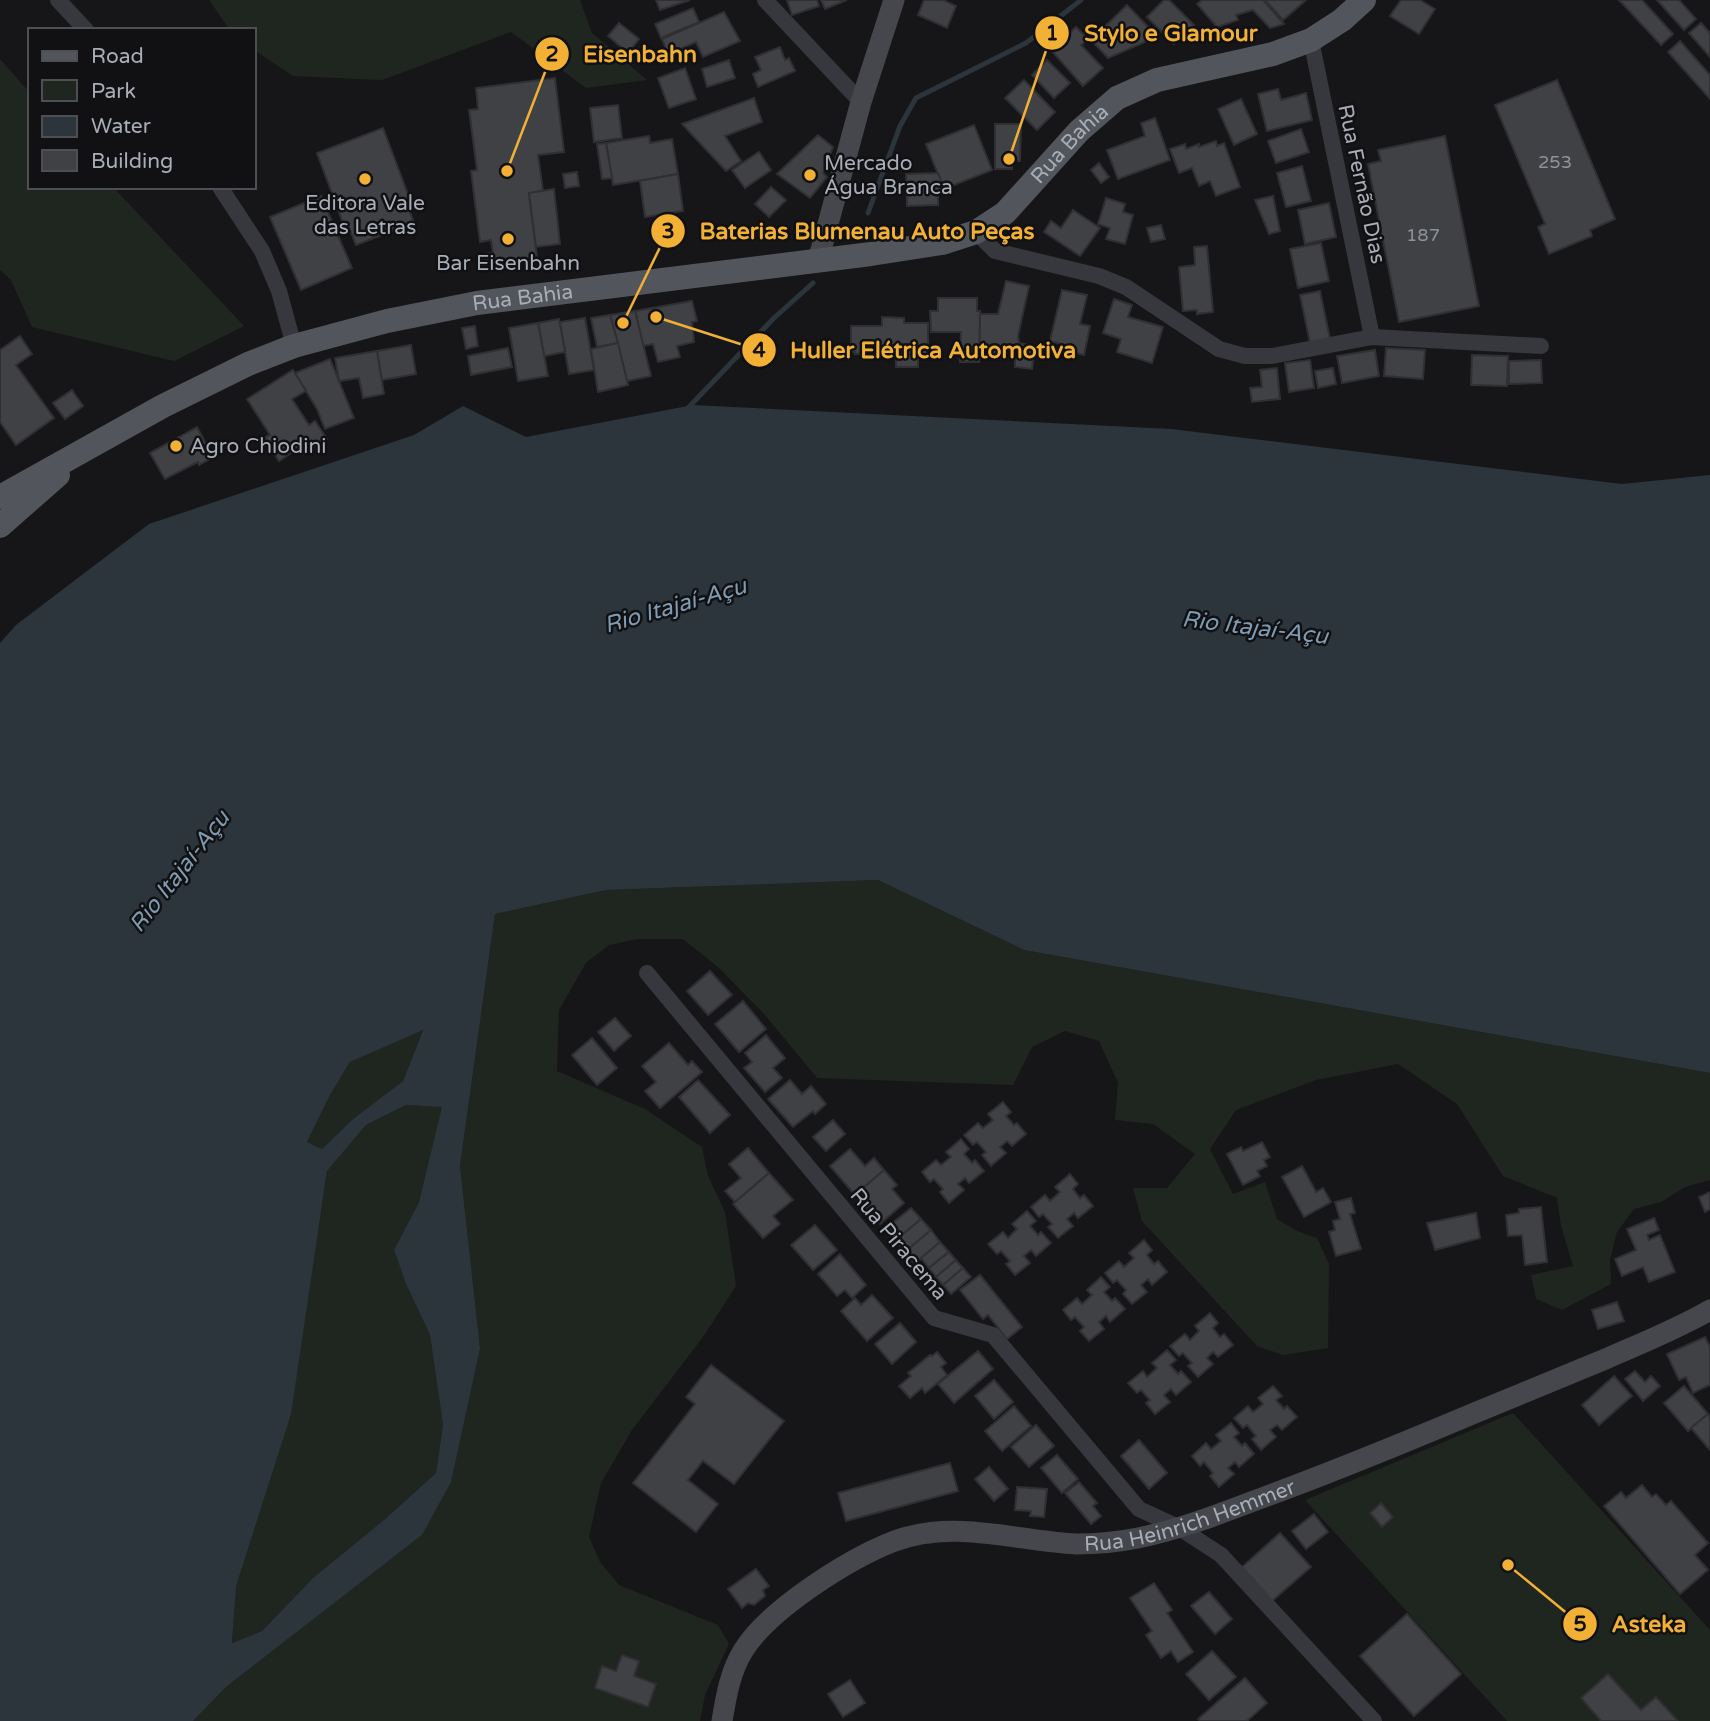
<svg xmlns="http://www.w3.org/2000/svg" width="1710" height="1721" font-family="'Varela Round',sans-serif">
  <rect width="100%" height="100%" fill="#161618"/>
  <g fill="#1e261f">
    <path d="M209 0H580L592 33 647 80 586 88 511 32 382 80 293 76 254 50V30H230Z"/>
    <path d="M0 59 30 93V187H113L244 326 174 361 32 327 11 280 0 270Z"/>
    <path d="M878 880 1024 950 1710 1073V1180L1685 1187 1661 1202 1634 1209 1617 1232 1610 1260 1611 1284 1562 1310 1536 1299 1531 1275 1573 1266 1561 1226 1557 1198 1503 1176 1457 1104 1398 1064 1316 1080 1236 1110 1210 1149 1233 1194 1265 1182 1277 1219 1297 1231 1317 1238 1329 1264 1328 1348 1283 1355 1257 1346 1142 1221 1133 1188H1167L1195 1154 1153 1124 1115 1120 1118 1083 1099 1041 1065 1031 1032 1047 1013 1085 817 1078 764 1014 719 968 683 939H637L609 945 586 963 559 1010 557 1071 645 1109 702 1147 708 1176 725 1212 736 1286 703 1337 632 1430 601 1483 589 1537 600 1562 619 1585 718 1625 729 1644 705 1695 700 1721H193L226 1687 422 1535 480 1348 460 1166 495 914 606 890Z"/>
    <path d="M423 1029 403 1081 353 1119 322 1149 307 1142 329 1097 350 1062Z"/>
    <path d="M406 1105 443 1106 419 1202 394 1250 406 1284 430 1335 443 1425 436 1473 385 1519 313 1578 262 1631 232 1643 235 1586 256 1517 319 1225 327 1171 366 1125Z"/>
    <path d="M1513 1413 1710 1630V1721H1507L1305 1500Z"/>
  </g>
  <path fill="#2c353c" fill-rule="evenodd" d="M693 405 1171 429 1622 484 1710 475V1073L1024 950 878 880 606 890 495 914 460 1166 480 1348 451 1482 422 1535 226 1687 193 1721H0V643L16 625 149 524 414 435 463 406 526 437ZM423 1030 403 1081 353 1119 322 1149 307 1142 329 1097 350 1062ZM406 1105 442 1107 419 1202 394 1250 406 1284 430 1335 443 1425 436 1473 385 1519 313 1578 262 1631 232 1643 236 1586 291 1414 327 1171 366 1125Z"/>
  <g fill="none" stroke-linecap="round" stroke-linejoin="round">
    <g stroke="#2c353c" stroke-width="5">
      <path d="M868 213 900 126 916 98 1026 43 1081 0"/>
      <path d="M687 409 774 318 813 283"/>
    </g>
  </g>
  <g fill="#404145" stroke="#303034" stroke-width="2">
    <path d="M656 0H690L660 10Z"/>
    <path d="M787 0H817L819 6 792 15Z"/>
    <path d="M821 0H847L825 9Z"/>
    <path d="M924 0H943L956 6 947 28 918 15Z"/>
    <path d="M1164 0H1169L1194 25 1174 44 1147 17Z"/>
    <path d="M1202 0H1263L1284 24 1270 28 1253 10 1236 15 1238 20 1217 27 1197 4Z"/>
    <path d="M1265 0H1306L1283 20Z"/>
    <path d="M1401 0H1420L1435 9 1419 34 1390 16Z"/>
    <path d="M1619 0H1642L1673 34 1661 45Z"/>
    <path d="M1657 0H1679L1696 19 1684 30Z"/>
    <path d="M1127 5 1154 33 1145 42 1108 58 1091 40Z"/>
    <path d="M693 8 699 22 661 38 655 24Z"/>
    <path d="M724 12 740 41 703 57 696 42 668 54 662 39Z"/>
    <path d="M619 23 639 39 628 53 608 36Z"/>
    <path d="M1701 23 1710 33V57L1689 33Z"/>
    <path d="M1076 27 1088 39 1081 45 1103 68 1083 86 1051 50Z"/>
    <path d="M1680 41 1710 75V99L1668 52Z"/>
    <path d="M780 47 785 60 789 58 795 71 758 87 753 74 761 70 755 57Z"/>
    <path d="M729 60 735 78 707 87 702 69Z"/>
    <path d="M1047 60 1070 83 1054 98 1032 75Z"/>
    <path d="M685 68 696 99 669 108 658 78Z"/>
    <path d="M555 78 564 152 538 155 543 191 529 193 537 257 483 264 481 254 493 253 491 240 480 242 471 171 477 170 469 110 478 109 476 88Z"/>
    <path d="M1024 80 1055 112 1037 130 1005 98Z"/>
    <path d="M1557 80 1615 219 1590 230 1592 236 1549 254 1538 227 1545 224 1495 105Z"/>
    <path d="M1278 89 1281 100 1306 93 1312 120 1267 131 1258 94Z"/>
    <path d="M754 98 762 122 725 136 741 161 726 171 682 124Z"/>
    <path d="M1241 99 1257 134 1234 145 1218 109Z"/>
    <path d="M618 105 622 138 594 142 590 108Z"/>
    <path d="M1155 118 1170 160 1118 179 1107 150 1145 136 1141 123Z"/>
    <path d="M995 124H1021L1020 161H1012V169H995Z"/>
    <path d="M974 125 992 170 944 189 926 144Z"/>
    <path d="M383 128 412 205 408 207 414 223 356 245 350 230 346 231 317 153Z"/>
    <path d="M1301 129 1309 152 1276 163 1268 141Z"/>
    <path d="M818 135 833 147 823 173 827 177 810 198 777 174Z"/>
    <path d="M649 136 650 143 672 139 678 174 613 185 606 143Z"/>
    <path d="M1445 136 1479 306 1399 322 1368 164 1381 161 1378 150Z"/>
    <path d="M1216 141 1217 146 1224 143 1240 187 1216 196 1210 181 1199 186 1192 168 1179 173 1170 149 1185 144 1186 149 1199 144V147Z"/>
    <path d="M606 143 612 178 602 179 597 144Z"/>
    <path d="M759 152 771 170 745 188 732 170Z"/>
    <path d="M1099 163 1109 177 1101 183 1091 170Z"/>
    <path d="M1302 166 1311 201 1286 207 1277 173Z"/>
    <path d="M577 172 579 186 565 188 563 174Z"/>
    <path d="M938 173 944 189 938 192V205L907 206 906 174Z"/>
    <path d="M678 174 683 211 645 217 640 181Z"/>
    <path d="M771 187 786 200 769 217 755 204Z"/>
    <path d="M554 189 560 244 536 247 529 193Z"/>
    <path d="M321 196 352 268 301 290 270 217Z"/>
    <path d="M1273 196 1280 231 1269 234 1255 200Z"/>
    <path d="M1106 198 1125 204 1123 212 1133 215 1125 244 1106 239 1110 228 1098 224Z"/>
    <path d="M1329 203 1336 237 1305 244 1298 210Z"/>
    <path d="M1073 210 1100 228 1080 256 1044 232 1051 221 1061 228Z"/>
    <path d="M1161 225 1165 239 1151 242 1147 228Z"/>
    <path d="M1321 243 1329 281 1298 288 1290 249Z"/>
    <path d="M1207 246 1213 312 1197 314V310L1183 311 1179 267 1195 265 1194 247Z"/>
    <path d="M1006 281 1029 286 1018 336 1019 343 1035 346 1032 369 1015 367V358L979 359 980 314H998Z"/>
    <path d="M1062 290 1087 295 1080 324 1090 326 1084 355 1064 350 1065 345 1050 341Z"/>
    <path d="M1320 291 1330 339 1310 343 1300 295Z"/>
    <path d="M938 298H977V311H980V314L979 362H960L961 332H931L930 311H938Z"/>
    <path d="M1114 299 1132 305 1128 317 1163 327 1152 363 1117 352 1121 339 1103 333Z"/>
    <path d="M692 301 697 321 692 322 694 342 677 346 680 357 658 362 653 344 643 346 635 311Z"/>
    <path d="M635 311 651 376 627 381 610 315Z"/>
    <path d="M610 315 618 343 597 347 591 318Z"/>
    <path d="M882 317 904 318V323H928V354H918V367H896V353L855 354V352H851V326H882Z"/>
    <path d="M585 318 594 370 569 374 560 322Z"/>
    <path d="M559 319 565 352 544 356 538 323Z"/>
    <path d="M538 323 548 376 518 381 509 328Z"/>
    <path d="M475 326 478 346 466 349 462 328Z"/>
    <path d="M20 336 32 354 16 365 54 418 16 445 0 422V350Z"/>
    <path d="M618 343 628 385 598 392 591 349Z"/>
    <path d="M411 345 416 374 382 380 377 351Z"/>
    <path d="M508 348 512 367 471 375 468 356Z"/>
    <path d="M1386 348 1425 350 1423 379 1384 376Z"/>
    <path d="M1375 350 1379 376 1342 383 1337 356Z"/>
    <path d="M377 351 384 394 363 398 359 378 339 381 335 358Z"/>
    <path d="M1472 355 1508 356 1507 386 1471 385Z"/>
    <path d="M330 359 354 418 325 429 317 409 295 373Z"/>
    <path d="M1310 360 1314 388 1289 392 1285 363Z"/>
    <path d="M1541 360 1542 383 1509 384V361Z"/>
    <path d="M1277 368 1280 399 1252 402 1250 388 1262 387 1260 370Z"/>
    <path d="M1333 368 1336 384 1318 388 1315 371Z"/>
    <path d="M293 370 306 391 292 399 309 425 315 421 327 439 304 454 300 447 279 461 264 438 270 435 247 399Z"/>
    <path d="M72 390 83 406 65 419 53 403Z"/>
    <path d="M197 427 213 457 199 465 198 462 165 479 150 453Z"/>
    <path d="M710 971 732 995 708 1015 687 991Z"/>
    <path d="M743 1001 766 1029 739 1052 715 1024Z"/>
    <path d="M615 1018 631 1036 614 1051 598 1032Z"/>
    <path d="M766 1035 785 1058 773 1068 782 1078 765 1092 744 1068 752 1062 745 1053Z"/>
    <path d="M592 1038 617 1068 597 1085 572 1055Z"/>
    <path d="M669 1043 688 1065 692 1061 702 1072 660 1108 645 1091 656 1082 642 1066Z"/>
    <path d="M698 1080 730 1115 710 1133 679 1097Z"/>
    <path d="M790 1080 802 1094 811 1086 826 1104 815 1114 813 1111 793 1127 768 1099Z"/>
    <path d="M1003 1102 1011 1112 1006 1116 1014 1125 1017 1123 1026 1134 1012 1146 1007 1141 1000 1147 1006 1153 991 1166 982 1155 986 1152 977 1142 973 1145 964 1135 978 1123 983 1128 993 1120 988 1114Z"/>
    <path d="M833 1120 845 1134 826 1151 813 1137Z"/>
    <path d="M961 1139 969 1149 964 1154 972 1163 975 1160 984 1171 969 1183 965 1178 958 1184 964 1190 949 1203 940 1192 943 1189 934 1179 930 1182 922 1172 936 1160 941 1165 951 1157 946 1152Z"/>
    <path d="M1262 1142 1270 1157 1264 1160 1267 1166 1257 1171 1260 1176 1243 1185 1227 1154 1241 1147 1243 1151Z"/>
    <path d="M748 1148 769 1173 735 1202 725 1191 741 1178 729 1164Z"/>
    <path d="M850 1149 865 1166 874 1158 884 1170 855 1195 830 1166Z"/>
    <path d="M1302 1166 1316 1192 1323 1188 1331 1202 1304 1217 1282 1177Z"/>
    <path d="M884 1170 897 1185 892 1189 904 1203 880 1224 855 1195Z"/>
    <path d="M769 1173 793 1200 773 1216 780 1224 763 1238 733 1204Z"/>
    <path d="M1070 1174 1078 1184 1073 1189 1080 1198 1084 1195 1093 1206 1078 1218 1074 1213 1067 1219 1073 1226 1058 1238 1048 1227 1052 1224 1043 1214 1039 1217 1031 1207 1045 1195 1050 1201 1060 1192 1055 1187Z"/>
    <path d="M1710 1192V1209L1705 1212 1699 1197Z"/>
    <path d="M1351 1198 1355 1213 1350 1214 1361 1249 1336 1256 1329 1232 1335 1230 1333 1221 1340 1219 1335 1202Z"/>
    <path d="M1541 1207 1547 1262 1525 1265 1522 1235 1508 1236 1506 1215 1519 1213V1209Z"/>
    <path d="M911 1208 921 1219 895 1241 885 1229Z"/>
    <path d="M1027 1211 1036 1221 1030 1226 1038 1235 1041 1232 1051 1243 1036 1256 1031 1250 1024 1256 1030 1263 1015 1275 1006 1264 1010 1261 1001 1251 997 1254 988 1244 1003 1232 1008 1238 1017 1229 1012 1224Z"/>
    <path d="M1476 1213 1480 1238 1435 1250 1427 1223Z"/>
    <path d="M1654 1218 1659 1230 1647 1235 1649 1240 1660 1235 1675 1272 1649 1282 1643 1267 1622 1276 1615 1259 1636 1250 1627 1229Z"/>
    <path d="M921 1219 931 1230 905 1252 895 1241Z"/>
    <path d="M815 1225 837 1250 813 1270 791 1245Z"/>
    <path d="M931 1230 940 1242 915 1264 905 1252Z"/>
    <path d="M1144 1240 1152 1250 1147 1255 1154 1264 1158 1261 1167 1272 1152 1285 1148 1279 1141 1285 1147 1292 1132 1304 1123 1294 1126 1290 1117 1280 1113 1283 1105 1273 1119 1261 1124 1267 1134 1258 1129 1253Z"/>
    <path d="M940 1242 949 1252 929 1268 921 1258Z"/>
    <path d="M949 1252 956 1260 936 1277 929 1268Z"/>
    <path d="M840 1254 866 1285 852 1298 845 1290 837 1296 818 1274Z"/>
    <path d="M956 1260 963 1268 943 1285 936 1277Z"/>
    <path d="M963 1268 971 1277 951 1294 943 1285Z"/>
    <path d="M980 1275 1022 1327 1007 1339 988 1315 983 1319 960 1290Z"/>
    <path d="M1101 1277 1110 1287 1104 1292 1112 1301 1115 1298 1125 1309 1110 1322 1106 1316 1099 1322 1104 1329 1089 1341 1080 1331 1084 1327 1075 1317 1071 1320 1063 1310 1077 1298 1082 1304 1092 1295 1087 1290Z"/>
    <path d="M872 1295 893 1318 867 1341 841 1311 855 1298 861 1305Z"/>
    <path d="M1617 1302 1624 1321 1598 1329 1592 1310Z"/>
    <path d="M1210 1313 1218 1323 1213 1328 1220 1337 1224 1334 1233 1345 1218 1357 1213 1352 1207 1358 1213 1364 1198 1377 1188 1366 1192 1363 1183 1353 1179 1356 1170 1346 1185 1334 1190 1340 1199 1331 1195 1326Z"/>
    <path d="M900 1323 916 1342 892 1364 875 1344Z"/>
    <path d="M1705 1337 1710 1347V1385L1693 1393 1686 1377 1679 1380 1667 1354Z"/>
    <path d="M1167 1350 1176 1360 1170 1365 1178 1374 1181 1371 1191 1382 1176 1395 1171 1389 1164 1395 1170 1402 1155 1414 1146 1403 1150 1400 1141 1390 1137 1393 1128 1383 1143 1371 1147 1377 1157 1368 1152 1363Z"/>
    <path d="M978 1351 993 1369 954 1403 938 1384Z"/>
    <path d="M937 1352 946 1363 941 1367 947 1375 925 1393 922 1388 910 1398 899 1386 911 1376 908 1373 930 1355 932 1356Z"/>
    <path d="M711 1365 784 1421 734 1484 703 1461 688 1480 718 1504 696 1532 633 1483 695 1404 686 1397Z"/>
    <path d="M1635 1371 1645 1382 1651 1376 1660 1386 1643 1401 1625 1379Z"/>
    <path d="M1614 1376 1632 1396 1599 1425 1582 1405Z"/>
    <path d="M994 1380 1013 1402 994 1419 975 1396Z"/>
    <path d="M1273 1386 1282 1396 1276 1400 1284 1409 1287 1406 1297 1417 1282 1430 1277 1425 1270 1430 1276 1437 1261 1450 1252 1439 1256 1436 1247 1425 1243 1428 1234 1418 1248 1406 1253 1412 1263 1404 1258 1398Z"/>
    <path d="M1684 1386 1708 1414 1688 1431 1664 1403Z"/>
    <path d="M1014 1406 1031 1426 1002 1451 985 1431Z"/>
    <path d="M1708 1414 1710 1417V1450L1691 1428Z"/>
    <path d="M1231 1423 1239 1433 1234 1437 1242 1446 1245 1443 1254 1454 1239 1467 1235 1462 1228 1468 1234 1474 1219 1487 1210 1476 1213 1473 1204 1462 1200 1466 1192 1456 1206 1443 1211 1449 1221 1441 1216 1435Z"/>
    <path d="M1036 1425 1054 1446 1029 1467 1011 1447Z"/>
    <path d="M1139 1440 1167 1473 1149 1489 1121 1456Z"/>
    <path d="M1057 1455 1078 1479 1062 1493 1041 1468Z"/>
    <path d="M950 1463 958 1491 846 1521 838 1493Z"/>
    <path d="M989 1467 1008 1489 994 1501 975 1479Z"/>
    <path d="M1079 1482 1097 1503 1093 1506 1101 1516 1091 1524 1065 1493Z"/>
    <path d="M1642 1485 1652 1497 1656 1494 1666 1505 1671 1501 1708 1543 1695 1555 1708 1570 1680 1594 1604 1506 1621 1492 1626 1498Z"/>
    <path d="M1017 1487 1047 1489 1044 1517 1030 1516 1031 1511 1015 1510Z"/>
    <path d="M1381 1503 1393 1517 1382 1527 1370 1513Z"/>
    <path d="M1314 1514 1328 1532 1306 1549 1292 1531Z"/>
    <path d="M1280 1533 1311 1567 1272 1601 1242 1567Z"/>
    <path d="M756 1569 769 1586 763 1590 765 1596 754 1605 748 1603 742 1608 728 1589Z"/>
    <path d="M1154 1583 1172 1610 1167 1613 1193 1652 1178 1662 1171 1651 1161 1658 1146 1635 1152 1631 1130 1598Z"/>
    <path d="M1209 1592 1232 1619 1215 1634 1191 1606Z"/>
    <path d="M1407 1614 1461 1674 1414 1716 1360 1656Z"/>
    <path d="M1212 1651 1236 1677 1209 1700 1186 1674Z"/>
    <path d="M622 1655 639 1661 634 1676 656 1684 648 1707 595 1688 602 1666 616 1671Z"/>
    <path d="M1608 1674 1641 1710 1656 1697 1678 1721H1601L1581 1698Z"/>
    <path d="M1245 1678 1267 1703 1247 1721H1200L1198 1719Z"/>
    <path d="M850 1680 865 1703 843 1717 828 1694Z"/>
  </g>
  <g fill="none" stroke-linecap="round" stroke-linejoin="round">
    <g stroke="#37383d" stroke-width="16">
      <path d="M58 0 86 30"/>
      <path d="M765 0 861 102"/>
      <path d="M1311 40 1372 337"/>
      <path d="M220 187 262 251 279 291 294 346"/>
      <path d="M976 232 995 251 1099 276 1126 287 1219 349 1245 356H1272L1372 337 1541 346"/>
      <path d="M647 973 934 1318 993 1335 1139 1509 1178 1527 1221 1555 1374 1721"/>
    </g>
    <g stroke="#45474d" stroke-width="21">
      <path d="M818 261 861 102 894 0"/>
      <path id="s1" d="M722 1721C726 1697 730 1672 743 1651 768 1610 847 1560 892 1542 953 1518 1014 1541 1076 1544 1097 1544 1118 1542 1138 1538 1182 1529 1225 1512 1267 1496 1338 1470 1408 1441 1477 1412 1521 1394 1564 1376 1608 1358 1642 1343 1677 1329 1710 1310"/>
    </g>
    <g stroke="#53555c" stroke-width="24">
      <path id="s2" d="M0 497 163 406 248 364 294 346 387 321 477 303 871 254 942 243 976 232 1005 213 1079 131 1117 98 1157 80 1273 54 1311 40 1342 20 1364 0"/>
      <path d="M0 526 58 475"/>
    </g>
  </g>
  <g fill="#f2b134" stroke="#111113" stroke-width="2.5">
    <circle cx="810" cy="175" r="7"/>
    <circle cx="365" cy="179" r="7"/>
    <circle cx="508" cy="239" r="7"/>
    <circle cx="176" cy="446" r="7"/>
  </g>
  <g text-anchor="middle" stroke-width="5" stroke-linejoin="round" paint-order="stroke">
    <g font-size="18" fill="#8e929b">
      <text x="1555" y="168">253</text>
      <text x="1423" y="241">187</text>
    </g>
    <g font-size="21" fill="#a8adb8" stroke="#111113">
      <text dy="7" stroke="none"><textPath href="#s2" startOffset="1153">Rua Bahia</textPath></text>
      <text transform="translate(1362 184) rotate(78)" y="7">Rua Fernão Dias</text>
      <text dy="7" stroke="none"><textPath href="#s2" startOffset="565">Rua Bahia</textPath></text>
      <text transform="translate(899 1244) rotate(50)" y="7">Rua Piracema</text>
      <text dy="7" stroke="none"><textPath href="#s1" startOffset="564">Rua Heinrich Hemmer</textPath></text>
    </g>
    <g font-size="21" fill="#a8adb8" stroke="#111113" text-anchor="start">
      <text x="824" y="170">Mercado<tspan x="824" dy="24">Água Branca</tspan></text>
      <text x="365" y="210" text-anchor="middle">Editora Vale<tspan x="365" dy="24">das Letras</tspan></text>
      <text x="508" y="270" text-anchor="middle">Bar Eisenbahn</text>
      <text x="190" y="453">Agro Chiodini</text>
    </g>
    <g font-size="23" font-style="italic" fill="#7f9bb3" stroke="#111113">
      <text transform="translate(675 605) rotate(-16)" y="8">Rio Itajaí-Açu</text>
      <text transform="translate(1255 627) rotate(7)" y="8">Rio Itajaí-Açu</text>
      <text transform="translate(179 871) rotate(-52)" y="8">Rio Itajaí-Açu</text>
    </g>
  </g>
  <path fill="none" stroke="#f2b134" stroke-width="2.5" d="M1009 159L1052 33M507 171L552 54M623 323L668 231M656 317L759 350M1508 1565L1580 1624"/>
  <g fill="#f2b134" stroke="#111113" stroke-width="2.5">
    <circle cx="1009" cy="159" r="7"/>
    <circle cx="507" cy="171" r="7"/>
    <circle cx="623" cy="323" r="7"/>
    <circle cx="656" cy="317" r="7"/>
    <circle cx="1508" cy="1565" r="7"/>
    <circle cx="1052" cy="33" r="18"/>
    <circle cx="552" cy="54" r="18"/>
    <circle cx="668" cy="231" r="18"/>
    <circle cx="759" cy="350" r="18"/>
    <circle cx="1580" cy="1624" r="18"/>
  </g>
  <g font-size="21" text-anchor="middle" font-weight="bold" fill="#111">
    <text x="1052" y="40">1</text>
    <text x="552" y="61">2</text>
    <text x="668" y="238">3</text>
    <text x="759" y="357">4</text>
    <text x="1580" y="1631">5</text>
  </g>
  <g font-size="23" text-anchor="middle" font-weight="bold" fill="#f2b134" stroke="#111113" stroke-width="5" stroke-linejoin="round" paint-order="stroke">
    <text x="1171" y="41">Stylo e Glamour</text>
    <text x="640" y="62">Eisenbahn</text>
    <text x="867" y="239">Baterias Blumenau Auto Peças</text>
    <text x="933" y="358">Huller Elétrica Automotiva</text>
    <text x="1649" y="1632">Asteka</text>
  </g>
  <rect x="28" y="28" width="228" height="161" fill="#111113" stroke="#4d4f55" stroke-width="2"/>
  <rect x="42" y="51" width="35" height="10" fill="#53555c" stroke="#4d4f55" stroke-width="2"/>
  <text x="91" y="63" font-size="21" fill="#a8adb8">Road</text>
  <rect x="42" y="80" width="35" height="21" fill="#1e261f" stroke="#4d4f55" stroke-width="2"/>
  <text x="91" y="98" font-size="21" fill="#a8adb8">Park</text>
  <rect x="42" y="116" width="35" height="21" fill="#2c353c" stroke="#4d4f55" stroke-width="2"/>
  <text x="91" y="133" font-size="21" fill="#a8adb8">Water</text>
  <rect x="42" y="150" width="35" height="21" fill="#404145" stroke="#4d4f55" stroke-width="2"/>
  <text x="91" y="168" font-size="21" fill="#a8adb8">Building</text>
</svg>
